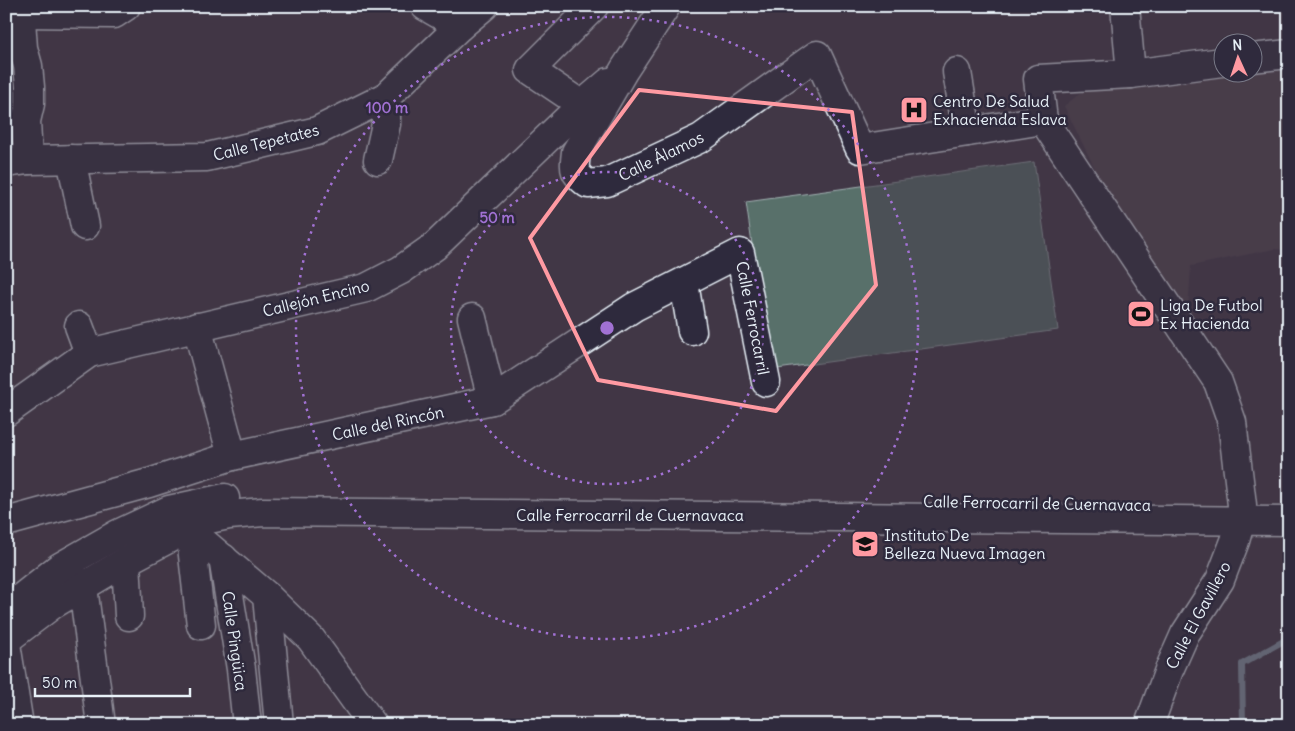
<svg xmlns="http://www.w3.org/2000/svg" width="1295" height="731" font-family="Delius,sans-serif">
  <rect width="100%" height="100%" fill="#413746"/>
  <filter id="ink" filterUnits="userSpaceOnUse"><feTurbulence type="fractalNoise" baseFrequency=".02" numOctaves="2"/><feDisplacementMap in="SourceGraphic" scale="10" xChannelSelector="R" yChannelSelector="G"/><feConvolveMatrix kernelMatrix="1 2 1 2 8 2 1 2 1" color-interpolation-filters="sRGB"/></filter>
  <g filter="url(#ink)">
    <path fill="#514450" d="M1289 57V250L1274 249 1191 266 1188 310 1114 207 1064 106 1086 89 1222 72H1252L1253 63Z"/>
    <path fill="#596f6a" stroke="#a0b0b1" d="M1034 162 1058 330 770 370 746 202Z"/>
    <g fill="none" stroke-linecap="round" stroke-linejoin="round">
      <path stroke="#8a9ca9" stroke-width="6" d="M1243 725 1242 664 1289 638"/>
      <defs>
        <g id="minor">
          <path d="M20 6 23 48 28 66 30 87V104L26 121 28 160"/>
          <path d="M425 6 460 26"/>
          <path d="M666 6 624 70 576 152C574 170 573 173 588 184L607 182 701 138 817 55 860 149 1043 120"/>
          <path d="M1125 6 1131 74"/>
          <path d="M21 13 114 14 126 6"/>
          <path d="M1252 58 1289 54"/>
          <path d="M957 72 967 132"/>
          <path d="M582 105 530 70 594 6"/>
          <path d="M71 159 85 226"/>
          <path d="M378 160 386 124V97"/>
          <path d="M6 163 28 160 207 157 317 131 386 97 460 26 484 6"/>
          <path d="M684 283 692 331"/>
          <path d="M472 318 492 400"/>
          <path d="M79 326 89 353"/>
          <path d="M197 327 232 456"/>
          <path d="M6 412 89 353 366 288 401 270 435 246 582 105 609 82"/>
          <path d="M177 517 187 528 267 596 311 639 373 725"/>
          <path d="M6 522 149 483 232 456 492 400 634 307 740 253 766 382"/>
          <path d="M190 529 201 625"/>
          <path d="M223 558 241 669 247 725"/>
          <path d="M126 561 129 616"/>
          <path d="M72 574 83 587 101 725"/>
          <path d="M267 596 279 725"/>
          <path d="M6 610 60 567 118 534 169 510 225 498"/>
          <path d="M6 640 52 605 126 561 204 520 229 515 263 512 1289 521"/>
          <path d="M6 644 19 725"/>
          <path d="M1149 725 1169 670 1185 634 1220 580 1235 541 1241 520 1242 505 1232 422 1218 382 1043 120 1038 79 1131 74 1222 62"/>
        </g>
      </defs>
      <use href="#minor" stroke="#e8f1f8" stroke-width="31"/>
      <use href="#minor" stroke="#2f2a3d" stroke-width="28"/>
    </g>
  </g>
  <path d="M0 0H1295V731H0ZM639 90 852 112 876 285 776 411 598 380 530 238Z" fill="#413746" fill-opacity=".55" fill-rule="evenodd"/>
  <path fill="none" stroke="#ff9aa2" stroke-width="4" stroke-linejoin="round" d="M639 90 852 112 876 285 776 411 598 380 530 238Z"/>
  <g fill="none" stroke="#a171d3" stroke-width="2.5" stroke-dasharray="2.5 5">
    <circle cx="607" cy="328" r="156"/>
    <circle cx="607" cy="328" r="311"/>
  </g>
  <defs>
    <symbol id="hospital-square" viewBox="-11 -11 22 22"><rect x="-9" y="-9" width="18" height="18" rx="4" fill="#ff9aa2" stroke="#2f2a3d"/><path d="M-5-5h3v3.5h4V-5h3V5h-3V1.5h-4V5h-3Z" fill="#111"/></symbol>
    <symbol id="stadium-square" viewBox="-11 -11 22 22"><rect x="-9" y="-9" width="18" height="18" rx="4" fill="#ff9aa2" stroke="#2f2a3d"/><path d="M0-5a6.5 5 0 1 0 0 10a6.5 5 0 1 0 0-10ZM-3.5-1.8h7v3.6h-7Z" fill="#111"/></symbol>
    <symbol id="university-square" viewBox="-11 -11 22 22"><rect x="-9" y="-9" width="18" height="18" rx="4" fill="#ff9aa2" stroke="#2f2a3d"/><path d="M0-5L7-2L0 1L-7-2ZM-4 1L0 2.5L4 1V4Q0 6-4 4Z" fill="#111"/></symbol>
  </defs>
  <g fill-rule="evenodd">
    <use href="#hospital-square" x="898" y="94" width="32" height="32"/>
    <use href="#stadium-square" x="1125" y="298" width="32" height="32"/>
    <use href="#university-square" x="849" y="528" width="32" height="32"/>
  </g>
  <g text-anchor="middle" stroke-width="5" stroke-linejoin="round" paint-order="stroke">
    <g font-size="16" fill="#e8f1f8" stroke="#2f2a3d" text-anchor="start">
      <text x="933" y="107">Centro De Salud<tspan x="933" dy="18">Exhacienda Eslava</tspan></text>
      <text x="1160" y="311">Liga De Futbol<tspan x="1160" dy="18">Ex Hacienda</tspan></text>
      <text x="884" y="541">Instituto De<tspan x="884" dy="18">Belleza Nueva Imagen</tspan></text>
    </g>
    <g font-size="16" fill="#e8f1f8" stroke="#2f2a3d">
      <text transform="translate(266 142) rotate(-14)" y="6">Calle Tepetates</text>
      <text transform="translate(661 156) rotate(-26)" y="6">Calle Álamos</text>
      <text transform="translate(316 298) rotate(-14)" y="6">Callejón Encino</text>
      <text transform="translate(753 318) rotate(79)" y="6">Calle Ferrocarril</text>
      <text transform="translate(388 423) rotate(-12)" y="6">Calle del Rincón</text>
      <text transform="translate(1037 503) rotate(1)" y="6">Calle Ferrocarril de Cuernavaca</text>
      <text x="630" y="521">Calle Ferrocarril de Cuernavaca</text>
      <text transform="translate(1198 615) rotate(-62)" y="6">Calle El Gavillero</text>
      <text transform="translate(235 641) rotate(82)" y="6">Calle Pingüica</text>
    </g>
  </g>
  <circle cx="607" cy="328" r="8" fill="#a171d3" stroke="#2f2a3d" stroke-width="2.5"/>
  <g font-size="15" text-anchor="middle" font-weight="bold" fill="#a171d3" stroke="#2f2a3d" stroke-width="5" stroke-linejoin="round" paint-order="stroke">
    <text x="387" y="113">100 m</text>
    <text x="497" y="223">50 m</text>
  </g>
  <rect width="1295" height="731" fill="none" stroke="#2f2a3d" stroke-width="25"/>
  <rect x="12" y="12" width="1270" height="706" fill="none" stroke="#e8f1f8" stroke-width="2" filter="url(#ink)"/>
  <g transform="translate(1238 58) rotate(357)"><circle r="24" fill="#2f2a3d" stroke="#797a88"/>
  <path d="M0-4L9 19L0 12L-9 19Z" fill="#ff9aa2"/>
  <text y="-8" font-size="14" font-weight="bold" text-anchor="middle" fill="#e8f1f8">N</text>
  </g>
  <path d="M35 688v8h155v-8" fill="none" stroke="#e8f1f8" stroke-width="2.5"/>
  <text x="42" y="688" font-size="15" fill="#e8f1f8" stroke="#2f2a3d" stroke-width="4" paint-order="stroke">50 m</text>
</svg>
